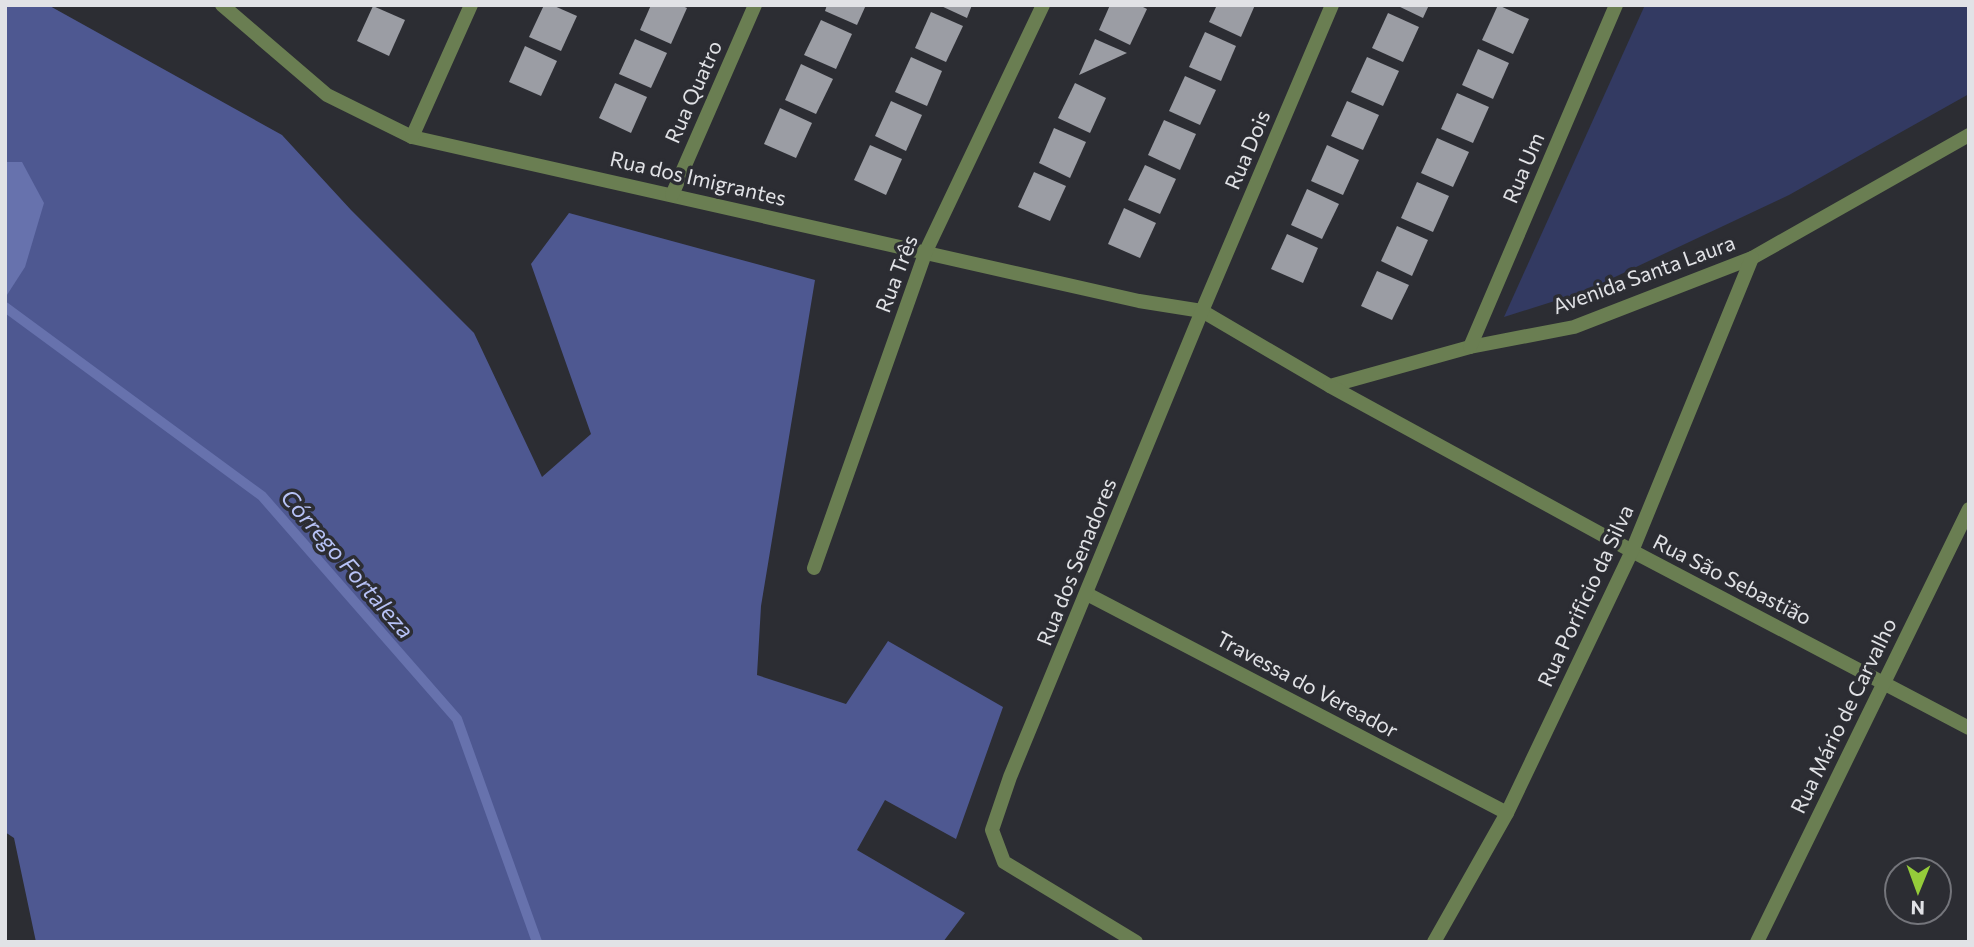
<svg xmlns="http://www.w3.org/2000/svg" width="1974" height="947" font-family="Commissioner,sans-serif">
  <rect width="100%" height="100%" fill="#2c2d33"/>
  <path fill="#333a62" d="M1645 5H1969V94L1789 195 1583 292 1504 317Z"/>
  <path fill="#4e5891" d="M5 5H48L282 135 351 210 474 333 542 477 591 434 531 264 569 213 815 280 761 606 757 675 846 704 888 641 1003 707 956 839 885 800 857 850 965 913 943 942H36L14 838 5 832Z"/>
  <path fill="#6772ad" d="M5 162H22L44 203 25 267 5 298Z"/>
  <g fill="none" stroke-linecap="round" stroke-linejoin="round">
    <path stroke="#6772ad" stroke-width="10" d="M5 307 262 496 457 719 537 942"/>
  </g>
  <g fill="#9b9da4">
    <path d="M544 5H552L577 16 561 51 529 37Z"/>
    <path d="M651 5H680L687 8 671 44 640 30Z"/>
    <path d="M827 5H866L857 25 825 11Z"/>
    <path d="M939 5H972L967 18Z"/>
    <path d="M1110 5H1139L1147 9 1130 45 1099 30Z"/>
    <path d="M1217 5H1255L1241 37 1209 22Z"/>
    <path d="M1396 5H1429L1423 18Z"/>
    <path d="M1498 5 1529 19 1513 54 1482 40Z"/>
    <path d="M373 6 405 20 389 56 357 41Z"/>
    <path d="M931 12 963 26 946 62 915 48Z"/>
    <path d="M1388 13 1419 27 1403 62 1372 48Z"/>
    <path d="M821 20 852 34 836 69 804 55Z"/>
    <path d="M1205 32 1236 46 1221 81 1189 67Z"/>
    <path d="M635 39 667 53 651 88 619 74Z"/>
    <path d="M1095 39 1127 53 1079 75Z"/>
    <path d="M525 46 557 61 541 96 509 82Z"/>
    <path d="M1478 49 1509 63 1493 99 1462 85Z"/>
    <path d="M911 57 942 71 927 106 895 92Z"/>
    <path d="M1367 57 1399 71 1383 106 1351 92Z"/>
    <path d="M801 64 833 79 816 114 785 100Z"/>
    <path d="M1185 76 1216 90 1200 125 1169 111Z"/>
    <path d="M615 83 647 97 631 133 599 118Z"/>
    <path d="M1075 83 1106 98 1090 133 1058 118Z"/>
    <path d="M1457 93 1489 107 1473 143 1441 129Z"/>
    <path d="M891 101 922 115 906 151 875 136Z"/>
    <path d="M1347 101 1379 115 1363 150 1331 136Z"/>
    <path d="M780 108 812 123 796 158 764 144Z"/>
    <path d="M1164 120 1196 134 1180 170 1148 155Z"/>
    <path d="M1054 128 1086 142 1070 178 1039 163Z"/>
    <path d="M1437 138 1469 152 1453 187 1421 173Z"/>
    <path d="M870 145 902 159 886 195 854 180Z"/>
    <path d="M1327 145 1359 160 1343 195 1311 181Z"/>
    <path d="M1145 165 1176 179 1160 214 1128 200Z"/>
    <path d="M1034 172 1066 186 1050 221 1018 207Z"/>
    <path d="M1417 182 1449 196 1433 232 1401 218Z"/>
    <path d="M1307 189 1339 204 1322 239 1291 225Z"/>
    <path d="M1124 208 1156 223 1140 258 1108 244Z"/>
    <path d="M1397 226 1428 240 1412 276 1381 261Z"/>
    <path d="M1287 234 1318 248 1303 283 1271 269Z"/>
    <path d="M1377 271 1409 285 1392 320 1361 306Z"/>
  </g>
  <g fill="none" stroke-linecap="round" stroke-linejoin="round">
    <g stroke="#6a7e52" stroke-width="14">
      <path d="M222 5 327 95 412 137 1139 301 1202 311 1330 386 1470 347 1574 327 1752 258 1969 135"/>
      <path d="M412 137 471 5"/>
      <path d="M672 195 755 5"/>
      <path d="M1470 347 1616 5"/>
      <path d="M1330 386 1632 551 1969 728"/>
      <path d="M814 568 926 251 1043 5"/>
      <path d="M1087 594 1507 813"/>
      <path d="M1136 942 1004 862 992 830 1010 777 1202 311 1332 5"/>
      <path d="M1434 942 1507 813 1632 551 1752 258"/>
      <path d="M1757 942 1969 509"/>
    </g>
  </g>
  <g text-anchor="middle" stroke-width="7" stroke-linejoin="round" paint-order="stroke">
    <g font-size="21" fill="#e1e2e6" stroke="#2c2d33">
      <text transform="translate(694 92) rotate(-66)" y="7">Rua Quatro</text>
      <text transform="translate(1248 150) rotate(-67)" y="7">Rua Dois</text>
      <text transform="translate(1524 168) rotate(-67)" y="7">Rua Um</text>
      <text transform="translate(698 179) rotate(13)" y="7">Rua dos Imigrantes</text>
      <text transform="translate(897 274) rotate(-69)" y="7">Rua Três</text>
      <text transform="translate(1644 275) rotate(-20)" y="7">Avenida Santa Laura</text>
      <text transform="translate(1077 562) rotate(-68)" y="7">Rua dos Senadores</text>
      <text transform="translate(1732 580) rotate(27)" y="7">Rua São Sebastião</text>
      <text transform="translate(1586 596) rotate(-65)" y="7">Rua Porificio da Silva</text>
      <text transform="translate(1307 685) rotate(28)" y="7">Travessa do Vereador</text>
      <text transform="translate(1844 716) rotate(-64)" y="7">Rua Mário de Carvalho</text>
    </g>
    <g font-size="23" font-style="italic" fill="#b7c2f6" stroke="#2c2d33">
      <text transform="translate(347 564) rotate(49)" y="8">Córrego Fortaleza</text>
    </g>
  </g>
  <rect width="1974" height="947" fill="none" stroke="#e1e2e6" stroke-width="14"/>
  <g transform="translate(1918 891) rotate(181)"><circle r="33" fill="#2c2d33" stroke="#74757b" stroke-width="2"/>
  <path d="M0-5L12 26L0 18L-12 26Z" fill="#95cc3a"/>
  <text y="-10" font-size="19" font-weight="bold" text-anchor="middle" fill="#e1e2e6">N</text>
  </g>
</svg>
